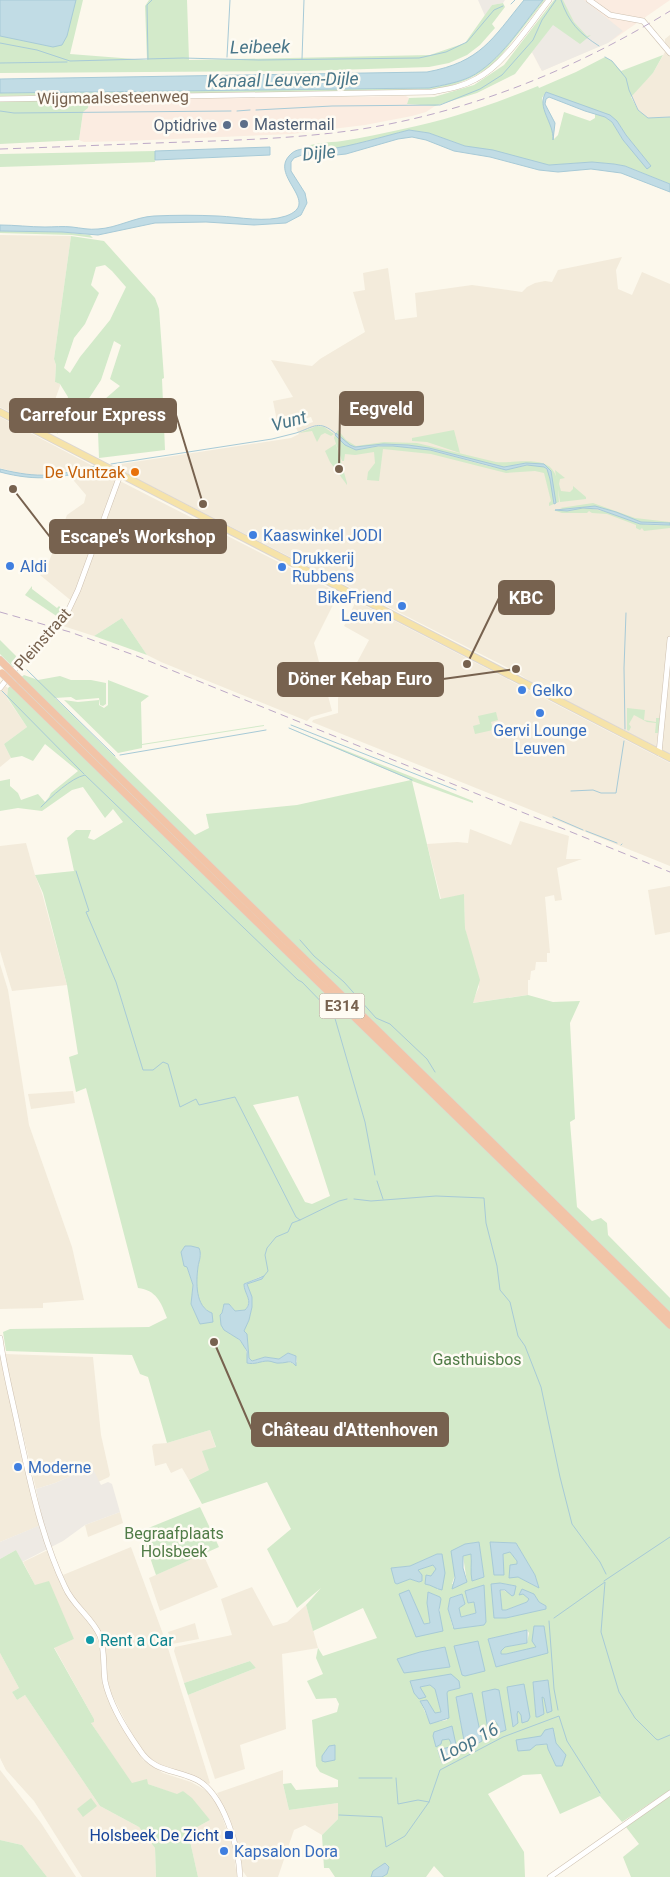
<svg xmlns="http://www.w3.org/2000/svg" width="670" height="1877" font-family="Roboto,sans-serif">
  <rect width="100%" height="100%" fill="#fcf8ec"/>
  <g fill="#f3ebdb">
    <path d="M670 35V117L648 118 638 110 631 96 653 73 665 52V39Z"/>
    <path d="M0 235 71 236 54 359 56 365 55 382 60 384V386L44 430 0 407Z"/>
    <path d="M622 257 616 270 618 289 632 295 642 272 670 284V754L531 682 516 672 116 468 121 464 291 438 299 434 296 428 313 422 311 417 278 426 273 401 293 397 271 360 312 366 320 359 365 332 353 292 365 290 363 273 388 268 395 320 417 317 415 293 472 285 522 292 527 287 535 283 545 281 552 282 558 270Z"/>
    <path d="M0 417 93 466 46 476 26 475 0 468Z"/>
    <path d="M101 469 115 476 116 479 339 593 314 643 332 711 311 717 307 721 161 662 147 655 122 618 94 636 60 625 69 614 74 603 40 575 48 564 67 515 84 503 86 495 69 475Z"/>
    <path d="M356 601 670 763V866L312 722 313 720 338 713V698L369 640 344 626Z"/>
    <path d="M5 686 8 688 7 698 27 727 4 744 11 758 0 767V692Z"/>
    <path d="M520 821 569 836 566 859H582L557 868 562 900 555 901 554 895 545 897 550 953H547V962H536L535 970 531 971 530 980H528V995L472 1003 479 987 476 966 472 957 465 928 464 895 441 899 427 844 457 842 468 843 470 829 511 845Z"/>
    <path d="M26 843 35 875 42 893 67 985 12 991 0 951V846Z"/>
    <path d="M670 886V932L655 935 648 890Z"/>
    <path d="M0 964 8 990 29 1125 72 1247 84 1300 43 1303V1308L0 1309Z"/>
    <path d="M73 1091 75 1103 31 1109 28 1094Z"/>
    <path d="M0 1352 39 1526 0 1542Z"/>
    <path d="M4 1354 93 1357 101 1435 110 1475 109 1477 98 1482 92 1467 55 1483 36 1489Z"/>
    <path d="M210 1430 216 1448 209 1470 189 1480 182 1468 171 1473 166 1463 155 1466 152 1446 154 1444 167 1443Z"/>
    <path d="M120 1512 123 1523 88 1537 85 1525Z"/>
    <path d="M131 1547 167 1645 206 1770 210 1783 209 1784 191 1776 165 1768 145 1755 136 1742 109 1689 102 1636 94 1621 70 1592 63 1575Z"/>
    <path d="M48 1550 58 1578 64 1592 94 1629 99 1645 105 1690 129 1738 143 1760 163 1773 191 1782 209 1792 219 1808 233 1848 237 1877H198L188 1832 210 1820 183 1791 178 1795 148 1784H132L91 1723 94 1719 54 1647 74 1639 35 1585 23 1562Z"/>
    <path d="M203 1554 218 1587 160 1611 149 1578Z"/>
    <path d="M252 1587 273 1626 287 1622 306 1605 318 1648 282 1654 286 1729 240 1745 245 1769 215 1779 188 1695 256 1668 250 1661 184 1683 174 1651 175 1647 232 1635 221 1599Z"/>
    <path d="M195 1623 199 1639 172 1644 168 1632Z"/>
    <path d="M0 1653 19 1688 12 1692 17 1700 25 1695 100 1806 139 1827 155 1848 156 1877H82L34 1801 6 1770 0 1758Z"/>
    <path d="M0 1770 41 1823 76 1877H47L22 1845 0 1840Z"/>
    <path d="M283 1770V1784L289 1810 338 1803V1819L322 1835 305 1825 294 1830 278 1877H247L242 1870 239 1852 232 1826 217 1793Z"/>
  </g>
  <g fill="#fbece1">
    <path d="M565 0H670L611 41 542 71 532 52 543 43Z"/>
    <path d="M406 96 409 98 407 104 435 106 426 112 412 116 365 125 292 134 126 141 84 142 79 140 83 112 88 108 89 100Z"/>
  </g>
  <g fill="#eeeae4">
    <path d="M478 0H505L503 3 492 5 485 16Z"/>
    <path d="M561 0H584L623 31 608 43 542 71 532 52 553 24Z"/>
    <path d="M92 1467 101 1485 108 1482 112 1484 120 1512 85 1525 63 1541 22 1562 16 1550 0 1559V1542L43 1524 36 1489 55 1483Z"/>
  </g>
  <g fill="#d3eaca" fill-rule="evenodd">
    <path d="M0 0H83L70 54 147 60 145 6 149 0H187L189 60 430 55 465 43 492 5 503 3 505 7 492 24 495 28 480 45 467 55 449 63 429 67 306 71 0 73Z"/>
    <path d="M543 0H545L496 62C478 77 458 84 436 90L0 96V93L429 88C443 85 457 83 470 77 500 62 522 25 543 0Z"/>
    <path d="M554 0H563L574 22 587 36 591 35 580 44 553 25 515 74 477 93 435 106 407 104 409 98 434 97 474 85 504 65Z"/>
    <path d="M663 55 653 73 631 97 638 110 648 118 670 117V184L625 166 614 164 592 162 549 165 465 146 429 133 409 130 346 147 321 151 301 149C313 142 328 143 342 141 362 138 383 133 403 129 449 120 494 104 538 86L539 88 576 72 605 57 612 61 621 71ZM546 92 617 121 626 135 651 166 647 168 623 140 612 122 605 117 595 114V118L590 121 564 112 558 135 554 139C553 125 545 113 542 98Z"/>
    <path d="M89 100 88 108 83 112 79 140 0 144V101Z"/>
    <path d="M155 151V162L0 167V154Z"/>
    <path d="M0 231 62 232 90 235 93 238 72 235 0 233Z"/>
    <path d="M71 236 104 241 155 298 159 309 164 378 162 379 165 450 99 458 97 406 120 386 110 379 121 345 114 341 101 380 82 409 57 434 68 397 60 384 55 382 56 365 54 359ZM105 265 112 271 126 287 110 320 80 357 70 373 64 368 74 338 85 324 99 293 91 285 96 267Z"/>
    <path d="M317 426 324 427 334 434 331 436 325 433 321 435 317 442 312 431 299 433Z"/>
    <path d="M338 430 346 440 356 446 384 442 417 443 496 462C512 464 545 455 554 472 559 479 558 494 559 502L556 503 555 501 551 471 544 464 526 463 504 467 429 448 408 445 383 444 355 447 350 445 336 433Z"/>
    <path d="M454 430 460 453 427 442 412 441V438Z"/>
    <path d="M335 435C358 458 368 444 395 446 406 447 418 448 429 450 454 456 479 465 504 469 516 471 533 459 545 468 552 473 552 496 554 504L549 506V503L551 501 544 473 535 471 506 473 431 454 383 449 379 481 367 480 368 472 375 463 374 452 355 455 345 454 344 461H342L334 438Z"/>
    <path d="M336 444 347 483V485L330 462 325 451Z"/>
    <path d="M555 470 565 478 560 479 559 484 561 491 570 492 573 489V486L586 497V499L560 502Z"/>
    <path d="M593 503 635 518 670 522V523L641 522 616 512 595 506 563 509 560 508Z"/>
    <path d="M583 508C605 509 618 517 638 523 648 526 659 525 670 525V528L644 531 642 528 640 530 636 528V525L607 514 592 513 589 511 587 513H562L553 510 567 511Z"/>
    <path d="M32 586V589L57 608 59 606 64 611 58 617 25 595Z"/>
    <path d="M122 618 147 655 94 636Z"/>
    <path d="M0 640 16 656 15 660 17 662 13 667 0 654Z"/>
    <path d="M24 675 38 680 60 676 71 680H91L106 683V704L103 706 100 705 99 698 76 700 71 697 55 698 195 835 209 828 206 814 297 805 411 780 289 728 473 801V803L412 781 440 899 464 894 465 928 480 980 473 1003 528 995 553 1002 580 1001 570 1023 575 1119 570 1122 577 1207 592 1221 601 1218 607 1223 608 1235 670 1298V1790L622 1822 600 1796 560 1814 541 1774 523 1775 488 1794 524 1852 525 1877H444L434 1866 426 1877H335L329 1868H324L322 1835 338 1819V1803L289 1810 283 1784 291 1783 296 1790 338 1787V1780L320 1772 316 1766 312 1720 337 1712 339 1704 336 1698 316 1699 307 1681 323 1674 316 1658 318 1648 323 1656 377 1638 363 1608 313 1631 306 1605 321 1588 297 1608 267 1549 291 1529 267 1482 202 1504 189 1480 209 1470 202 1451 216 1447 210 1430 167 1443 148 1377 140 1374 132 1355 6 1351 3 1332 10 1329 149 1327 167 1318C161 1302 156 1290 138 1288L86 1088 76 1092 69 1057 78 1054 67 985 43 893 35 875 74 871 67 838 76 830H91L88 838 94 840 123 822 113 809 105 818 83 787 72 790 42 811 18 808 0 811V781L10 779V786L18 793 21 800 38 794 45 802 49 797 51 793 78 771 45 744 33 761 22 756 11 758 4 744 27 727 7 697 8 688ZM298 1096 330 1196 312 1204 305 1202 253 1105ZM201 1253C197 1271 190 1305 212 1313L200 1324 191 1304 193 1285 187 1267ZM262 1276 253 1282 247 1284 252 1298V1307L249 1320 244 1331 247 1334 249 1358 251 1361 265 1357 279 1359 288 1353 296 1356 297 1362 294 1364C290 1361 272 1361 267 1361 259 1361 254 1365 247 1363 249 1350 242 1339 230 1334L222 1313 223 1307 231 1306 235 1311 245 1310C253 1301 245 1294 244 1284ZM479 1542 484 1577 472 1581 471 1553 463 1556 467 1582 452 1584 465 1544ZM490 1542 516 1543 535 1575 539 1588 518 1577 517 1561 510 1552 503 1553 504 1568ZM437 1554 438 1590 431 1576 436 1569 433 1565 418 1570 422 1578V1581L419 1582 410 1579 395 1583 392 1568 410 1566ZM500 1583 516 1586 509 1592 500 1590 502 1610H506L527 1602 529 1599 523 1594H534L539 1602 546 1606 506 1618H495ZM484 1585V1625L453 1628 448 1609 450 1598 462 1594 465 1604 459 1608 460 1617 476 1613 474 1602 468 1603 465 1592ZM409 1590 424 1624 430 1623 427 1603 428 1592 440 1597V1617L416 1637ZM527 1630 529 1633 527 1643 505 1647 501 1651V1654H506L537 1647 496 1667 488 1639ZM444 1648 450 1667 397 1660 420 1652ZM548 1680 547 1713 544 1698 542 1696 538 1717 536 1716 533 1682ZM410 1681 460 1688 448 1691 447 1693V1720L430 1723 420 1701 427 1700 435 1714 441 1712 435 1689 430 1685 420 1687 414 1693ZM472 1693 475 1744 474 1736 470 1735 467 1748 465 1745 456 1697ZM553 1729 556 1743 561 1751 548 1744 536 1745Z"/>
    <path d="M108 680 149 696 141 702 142 744 264 725V726L142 745V748L118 753 64 700 78 702 99 700V705L104 708 108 705Z"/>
    <path d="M627 708 645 710 644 720 656 722V718H661L659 733H655L656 723 647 722 634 715 629 724 631 727 629 731 627 730Z"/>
    <path d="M496 712 498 720 491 722 493 730 475 734 473 726 480 724 478 716Z"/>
    <path d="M200 1507 219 1547 156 1575 141 1531Z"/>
    <path d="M16 1550 35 1585 49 1581 74 1639 54 1648 94 1719V1722L91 1723 132 1783 147 1779 148 1784 177 1794 183 1791 192 1798 210 1820 188 1832 198 1877H156L155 1848 139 1827 100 1806 25 1695 17 1700 12 1692 19 1688 0 1653V1559Z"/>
    <path d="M250 1661 256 1668 188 1695 184 1683Z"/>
    <path d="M670 1796V1877H631L623 1857 639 1844 626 1827Z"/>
    <path d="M91 1798 97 1806 83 1817 77 1809Z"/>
    <path d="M0 1840 22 1845 47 1877H0Z"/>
  </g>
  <g fill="#c1dce5" stroke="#a7cad7">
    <path d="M0 0H76L67 36 62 45 53 47 0 36Z"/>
    <path d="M524 0H543C522 25 500 62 470 77 457 83 443 85 429 88L0 93V79L427 72C481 62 492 39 524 0Z"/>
    <path d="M546 92 610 115 617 121 626 135 651 166 647 169 623 140 612 122 605 117 585 111 549 97 546 99 545 104 555 123 553 140C554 122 536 108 546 92Z"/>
    <path d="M409 130 429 133 465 146 493 150 549 165 592 162 614 164 625 166 670 184V192L621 173 591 169 558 172 539 170 490 157 454 151 426 140 412 137 398 139 346 154 327 156 302 155 294 158 291 162V171L305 193 307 203 301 215 286 223 254 225 206 222 155 223 98 235 62 232 0 231V225C15 225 30 227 45 227 54 227 63 226 72 227 81 228 89 230 98 229 117 228 135 217 154 216 175 215 197 215 218 216 240 217 265 223 286 216 322 203 270 177 289 156 299 144 312 152 324 150 353 146 381 137 409 130Z"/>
    <path d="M270 147V155L155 160V151Z"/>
    <path d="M336 433 350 445 355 447 383 444 408 445 429 448 504 467 526 463 544 464 551 471 556 503 554 504 550 479 547 469 544 467 527 465 506 470 430 450 393 446H378L356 450 345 445 335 435Z"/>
    <path d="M95 466 99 468C61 478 38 482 0 472V469C40 479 56 476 95 466Z"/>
    <path d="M595 506 616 512 641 522 670 523V525L640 524 598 509 583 508 567 511 555 510Z"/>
    <path d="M185 1246H191L199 1248C202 1255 199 1260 198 1267 196 1282 195 1307 212 1313L213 1322 200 1324 191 1304 193 1285 187 1267 184 1266 181 1252Z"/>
    <path d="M264 1276 262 1279 247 1284 252 1297V1307L249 1320 244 1331 247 1334 249 1358 252 1361 265 1357 279 1359 288 1353 296 1356V1366C290 1359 288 1363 280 1363 276 1364 272 1361 268 1361 260 1361 255 1365 247 1363V1351L240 1340 224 1330 221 1325 220 1315 222 1313 224 1304H229L235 1311 245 1310C254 1301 244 1294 244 1284Z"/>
    <path d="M479 1542 484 1577 472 1581C470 1571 472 1564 471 1554L463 1556V1568L467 1582 452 1589 455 1578 451 1551 465 1544Z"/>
    <path d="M490 1542 516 1543 535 1575 539 1588 518 1577 509 1578 510 1565 517 1564V1561L510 1552 503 1554 504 1575H494Z"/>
    <path d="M437 1554H442L445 1573 442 1590C436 1589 432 1585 425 1584L426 1575 431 1576 436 1569 433 1565 418 1570 422 1575V1581L419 1582 410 1579 397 1584 395 1583 391 1568 410 1566Z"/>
    <path d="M500 1583 516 1586 514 1595 512 1596 505 1590H500L502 1610H506L527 1602 529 1599 523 1594 519 1595 522 1589 534 1594 539 1602 546 1606V1609L506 1618H494L491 1584Z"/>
    <path d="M484 1585 486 1622 484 1625 454 1629 448 1609 450 1598 462 1594 465 1604 459 1608 461 1617 476 1613 474 1602 468 1603 465 1591Z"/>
    <path d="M409 1590 424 1624 430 1623 427 1603 428 1592 440 1597 441 1599 439 1610 443 1631 416 1637 399 1594Z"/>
    <path d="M534 1626H544L548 1653 496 1667 488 1639 527 1630V1643L505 1647 501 1651V1654H506L536 1647 532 1641Z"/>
    <path d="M478 1641 485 1671 465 1676 462 1675 454 1646Z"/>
    <path d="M445 1647 450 1667 404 1673 397 1659 420 1652Z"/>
    <path d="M451 1674 459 1681 460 1688 448 1691 447 1693 449 1718 430 1724 425 1710 420 1701 427 1700 435 1713 441 1712 435 1689 430 1685 420 1687 426 1697 419 1699 414 1693 410 1681Z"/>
    <path d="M548 1680 552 1711 547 1713 544 1698 542 1697 544 1714 538 1717H536L533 1682Z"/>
    <path d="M524 1684 530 1717 528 1721 522 1723 521 1715 518 1711 517 1714 518 1723 513 1727 507 1687Z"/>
    <path d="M495 1689 499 1690 506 1730 498 1733 497 1731 498 1725 495 1721 491 1724 495 1734 489 1737 482 1692Z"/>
    <path d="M472 1693 482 1741 475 1745 474 1736 470 1735 473 1746 467 1749 465 1746 456 1697Z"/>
    <path d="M452 1726 458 1754 442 1763 438 1750 450 1747 451 1743 449 1739 442 1740 441 1744 436 1747 433 1736 434 1732Z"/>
    <path d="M553 1728 556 1743 566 1755 562 1766H556L548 1749 547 1744 536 1745 530 1750 518 1751 516 1740 541 1736 545 1730Z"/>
    <path d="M335 1745V1760L325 1762 322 1761V1756L329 1746Z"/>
    <path d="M385 1863 389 1867 387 1874 382 1877H371L373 1871Z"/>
  </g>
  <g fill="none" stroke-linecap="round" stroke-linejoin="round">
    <g stroke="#a7cad7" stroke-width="1">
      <path d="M561 0C569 23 579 33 599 46"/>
      <path d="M511 4 515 0"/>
      <path d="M0 43 37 50 70 61 183 58 259 60 419 58 446 52 467 42 494 10 503 6"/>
      <path d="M227 57 230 0"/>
      <path d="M605 57 612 61 626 78 629 90 638 110 648 118 670 117"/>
      <path d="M148 59 147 5 152 0"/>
      <path d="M302 59 304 0"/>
      <path d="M0 63 67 62"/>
      <path d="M256 110 332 106 440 105 480 89 502 75 533 40 542 20 556 0"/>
      <path d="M0 111 14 113 231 111"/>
      <path d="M237 111 250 110"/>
      <path d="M111 464 272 439C280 437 288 435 296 433 314 427 319 419 336 434"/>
      <path d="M27 670 115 756"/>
      <path d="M2 691 84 774"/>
      <path d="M291 725 456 790"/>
      <path d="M289 728 412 780"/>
      <path d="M625 729 624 668 626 613"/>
      <path d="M120 755 266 730"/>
      <path d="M571 791 593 790 601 793H616L624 741"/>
      <path d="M41 807C51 797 71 778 85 775L298 980 302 982 334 1015 365 1122 375 1175"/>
      <path d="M553 817 583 830"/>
      <path d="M586 831 617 843"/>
      <path d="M621 845 622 844"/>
      <path d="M76 871 89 911 86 912 116 982 143 1070H153L163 1062 168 1064 180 1107 196 1099 199 1105 235 1097 296 1217 300 1220 339 1201 347 1199"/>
      <path d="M300 940 314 956 344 982 376 1018 390 1024 427 1059 435 1072"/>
      <path d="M377 1181 383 1199"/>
      <path d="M354 1199 371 1201 436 1196 484 1198 486 1223 497 1266 500 1290 510 1302 518 1336 525 1346 541 1387 560 1477 572 1524 600 1562 606 1574"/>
      <path d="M264 1276 268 1271 265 1255 267 1248 276 1237 288 1232 292 1223 300 1220"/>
      <path d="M604 1581 670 1537"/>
      <path d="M554 1618 605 1582 601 1632 619 1692 635 1718 656 1739 658 1740 670 1735"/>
      <path d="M549 1621 554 1689 558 1710"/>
      <path d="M359 1778H392"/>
      <path d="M396 1778 398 1804 418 1800 429 1802"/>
      <path d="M339 1815 382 1817 386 1847 405 1836 429 1802 440 1770 503 1737 559 1716 567 1741 600 1793"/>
    </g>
    <defs>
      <g id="tertiary">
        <path d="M589 0 610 15 643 21 670 53"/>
        <path d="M0 99 432 92C447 89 462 87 476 79 504 65 529 25 549 0"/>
        <path d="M0 688 19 664 69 609 78 590 120 475"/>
        <path d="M659 753 670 639"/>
        <path d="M0 1338C4 1368 12 1398 18 1427 30 1481 41 1537 65 1587 73 1606 92 1617 100 1636 105 1650 103 1666 105 1681 110 1705 125 1729 139 1749 154 1773 175 1769 197 1780 224 1794 239 1849 240 1877"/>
        <path d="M550 1877 670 1793"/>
      </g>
      <path id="primary" d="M0 412 670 758"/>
      <g id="motorway">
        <path d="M0 660 7 667"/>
        <path d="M20 680 670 1317"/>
        <path d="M15 686 670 1325"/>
      </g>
    </defs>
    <use href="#tertiary" stroke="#cec1b1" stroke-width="6"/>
    <use href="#primary" stroke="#dcd6d1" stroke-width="8"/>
    <use href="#motorway" stroke="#dcd6d1" stroke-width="8"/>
    <use href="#tertiary" stroke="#fff" stroke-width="5"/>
    <use href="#primary" stroke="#f6e3a9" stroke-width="6"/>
    <use href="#motorway" stroke="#f2c4a7" stroke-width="7"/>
    <g stroke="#bda9c7" stroke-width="1" stroke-dasharray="8 5" stroke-linecap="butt">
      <path d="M0 149C62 147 123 144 185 142 244 140 303 138 362 129 472 111 576 69 670 11"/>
      <path d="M0 612 70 632 134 655 670 872"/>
    </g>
    <defs>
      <g id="motorway-bridge">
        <path d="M7 667 20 680"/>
        <path d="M2 673 15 686"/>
      </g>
    </defs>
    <use href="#motorway-bridge" stroke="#dcd6d1" stroke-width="8" stroke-linecap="butt"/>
    <use href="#motorway-bridge" stroke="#f2c4a7" stroke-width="7"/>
  </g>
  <g fill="#5c6f8a" stroke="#fefbf3" stroke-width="2">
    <circle cx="244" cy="124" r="5"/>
    <circle cx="227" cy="125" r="5"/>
  </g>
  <circle fill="#e8710a" stroke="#fefbf3" stroke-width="2" cx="135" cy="472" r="5"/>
  <g fill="#3f7fe0" stroke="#fefbf3" stroke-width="2">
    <circle cx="253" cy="535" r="5"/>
    <circle cx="10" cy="566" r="5"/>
    <circle cx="282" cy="567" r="5"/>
    <circle cx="402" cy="606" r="5"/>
    <circle cx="522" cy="690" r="5"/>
    <circle cx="540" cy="713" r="5"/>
    <circle cx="18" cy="1467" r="5"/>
    <circle cx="224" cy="1851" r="5"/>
  </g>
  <circle fill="#0f9aa8" stroke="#fefbf3" stroke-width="2" cx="90" cy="1640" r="5"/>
  <rect fill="#1a4fb4" stroke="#fefbf3" stroke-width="2" x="224" y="1830" width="10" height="10" rx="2.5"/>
  <g text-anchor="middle" stroke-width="5" stroke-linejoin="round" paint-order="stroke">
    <rect fill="#fefbf3" stroke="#a09080" stroke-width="1" x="319.5" y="993.5" width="45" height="25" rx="4"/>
    <g font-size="15" font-weight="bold" fill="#77624f">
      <text x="342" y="1011">E314</text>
    </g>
    <g font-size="16" fill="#77624f" stroke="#fefbf3">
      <text transform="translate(113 97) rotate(-1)" y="6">Wijgmaalsesteenweg</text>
      <text transform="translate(42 639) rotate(-49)" y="6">Pleinstraat</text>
    </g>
    <g font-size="16" fill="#4e5e75" stroke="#fefbf3" text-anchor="start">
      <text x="254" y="130">Mastermail</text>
      <text x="217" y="131" text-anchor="end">Optidrive</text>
    </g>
    <g font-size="16" fill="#c56008" stroke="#fefbf3" text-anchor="end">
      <text x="125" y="478">De Vuntzak</text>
    </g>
    <g font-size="16" fill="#366cbe" stroke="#fefbf3" text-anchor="start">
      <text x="263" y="541">Kaaswinkel JODI</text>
      <text x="292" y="564">Drukkerij<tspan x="292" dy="18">Rubbens</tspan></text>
      <text x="20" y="572">Aldi</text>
      <text x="392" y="603" text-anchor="end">BikeFriend<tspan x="392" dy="18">Leuven</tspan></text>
      <text x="532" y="696">Gelko</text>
      <text x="540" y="736" text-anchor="middle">Gervi Lounge<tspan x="540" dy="18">Leuven</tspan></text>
      <text x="28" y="1473">Moderne</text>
      <text x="234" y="1857">Kapsalon Dora</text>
    </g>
    <g font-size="16" fill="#507c47" stroke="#fefbf3">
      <text x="477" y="1365">Gasthuisbos</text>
      <text x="174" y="1539">Begraafplaats<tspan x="174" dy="18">Holsbeek</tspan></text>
    </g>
    <g font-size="16" fill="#0d838f" stroke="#fefbf3" text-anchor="start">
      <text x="100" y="1646">Rent a Car</text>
    </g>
    <g font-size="16" fill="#164399" stroke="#fefbf3" text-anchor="end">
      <text x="219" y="1841">Holsbeek De Zicht</text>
    </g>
    <g font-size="18" font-style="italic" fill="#497689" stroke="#fefbf3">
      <text transform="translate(260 47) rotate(-1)" y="6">Leibeek</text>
      <text transform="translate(283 80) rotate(-1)" y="6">Kanaal Leuven-Dijle</text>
      <text transform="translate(319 153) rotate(-6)" y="6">Dijle</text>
      <text transform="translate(289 421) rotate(-15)" y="6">Vunt</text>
      <text transform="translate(469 1742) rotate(-27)" y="6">Loop 16</text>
    </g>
  </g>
  <path fill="none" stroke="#77624f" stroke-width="2" d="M339 469L340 408M203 504L176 415M13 489L50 537M467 664L499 598M516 669L443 679M214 1342L252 1430"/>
  <g fill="#77624f" stroke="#fefbf3" stroke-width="2">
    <circle cx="339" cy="469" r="5"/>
    <circle cx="203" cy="504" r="5"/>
    <circle cx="13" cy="489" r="5"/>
    <circle cx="467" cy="664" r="5"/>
    <circle cx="516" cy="669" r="5"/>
    <circle cx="214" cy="1342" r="5"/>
  </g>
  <g fill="#77624f" stroke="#77624f" stroke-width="2">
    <rect x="340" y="392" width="83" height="33" rx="5"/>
    <rect x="10" y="399" width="166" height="33" rx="5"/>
    <rect x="50" y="520" width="176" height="33" rx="5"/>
    <rect x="499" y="581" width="55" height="33" rx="5"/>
    <rect x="278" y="663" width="165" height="33" rx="5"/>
    <rect x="252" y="1413" width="196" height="33" rx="5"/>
  </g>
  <g font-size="18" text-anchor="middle" font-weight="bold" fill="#fff">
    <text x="381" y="415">Eegveld</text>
    <text x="93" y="421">Carrefour Express</text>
    <text x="138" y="543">Escape's Workshop</text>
    <text x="526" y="604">KBC</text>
    <text x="360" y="685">Döner Kebap Euro</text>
    <text x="350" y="1436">Château d'Attenhoven</text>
  </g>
</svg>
